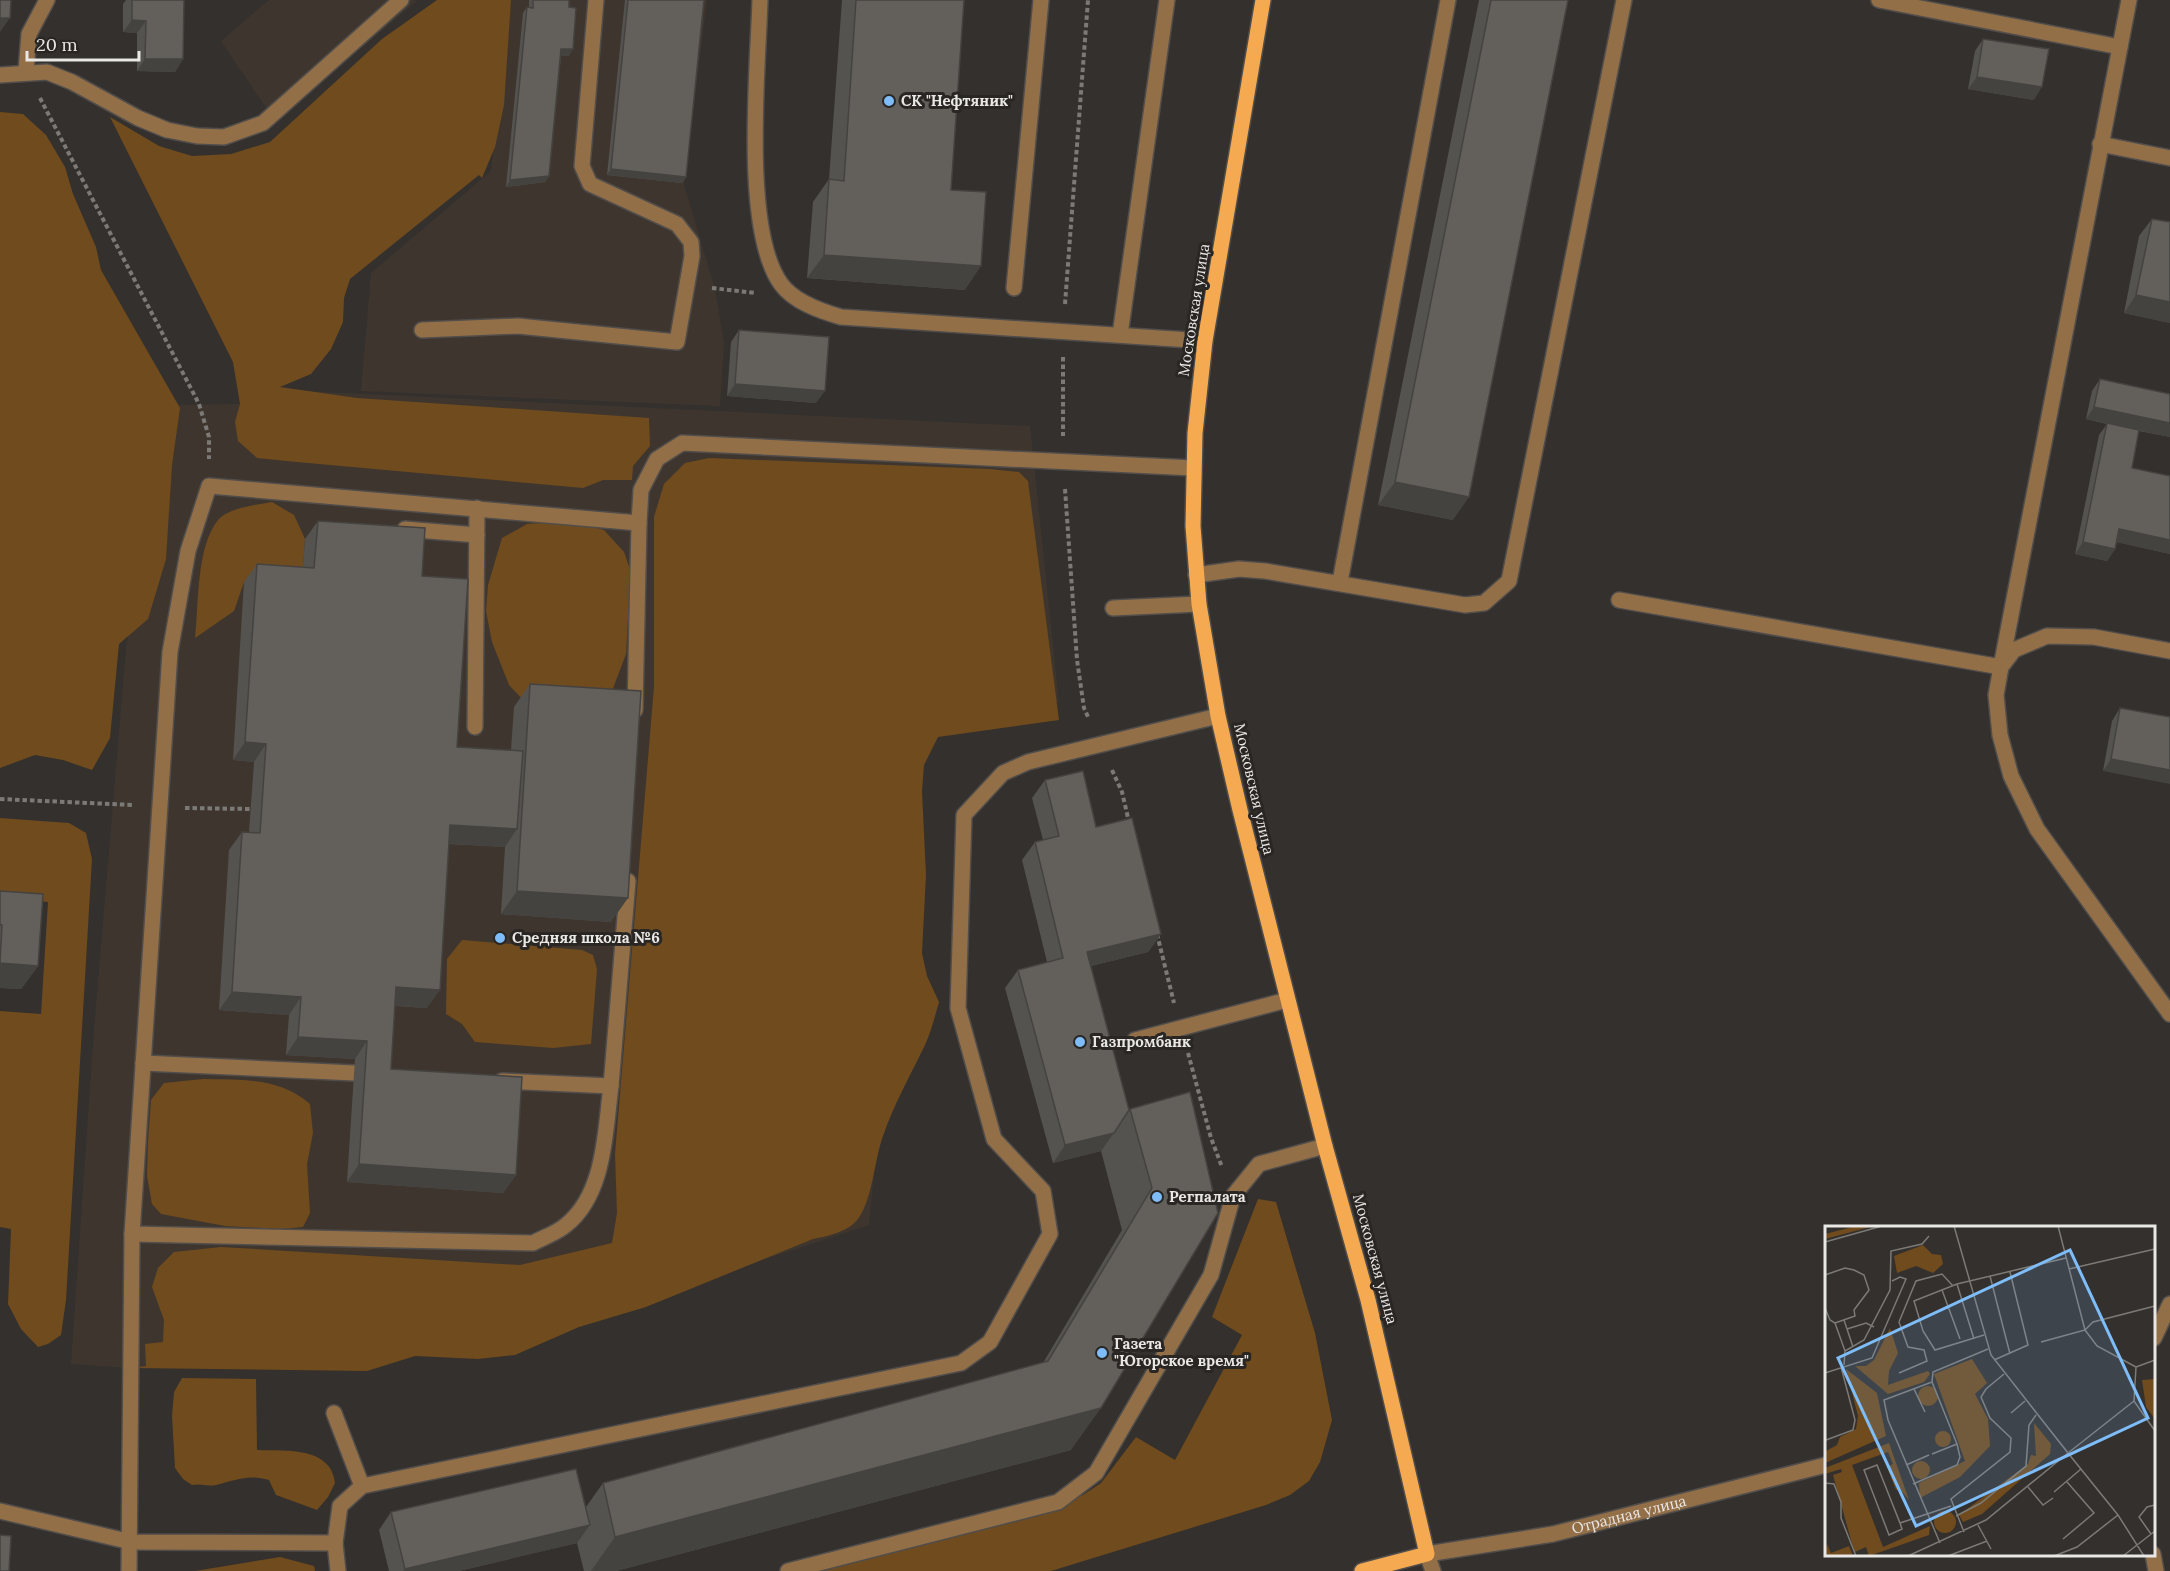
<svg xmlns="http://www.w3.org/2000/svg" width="2170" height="1571" font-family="Lora,serif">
  <rect width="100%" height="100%" fill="#33302d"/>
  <g fill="#3e362e">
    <path d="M269 0H418L275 121 221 41Z"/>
    <path d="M511 0H707L684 185 715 289 724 344 720 406 361 391 371 273 491 171Z"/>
    <path d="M301 391 1030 426 1059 702 913 722 890 1007 869 1225 633 1303 484 1340 130 1368 71 1364 94 1029 126 648 164 405 240 404Z"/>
  </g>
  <g fill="#704b1d">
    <path d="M437 0H511L504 105 495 147 482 178 479 175 350 279 344 298 343 322 331 349 311 374 280 387 357 398 649 418 650 446 633 466 632 480H603L583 488 297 462 257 458 238 441 235 422 240 404 233 362 110 117 159 146 192 156 231 154 270 142 382 39Z"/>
    <path d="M0 112 23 114 46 135 65 167 73 194 96 247 101 270 180 408 172 465 166 559 148 619 119 644 110 738 92 770 63 760 35 755 0 768Z"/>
    <path d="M709 458 990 469 1019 472 1028 481 1059 720 938 737 924 765 922 791 926 875 922 953 927 976 939 1002C935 1016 931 1032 925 1045 910 1076 894 1104 883 1136 874 1161 873 1198 858 1219 848 1232 828 1236 813 1239L646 1307 579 1327 515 1355 478 1359 415 1356 367 1371 130 1368 146 1366 145 1344 163 1342 164 1320 152 1287 158 1268 174 1252 221 1247 520 1265 612 1243 617 1213 615 1154 654 687V517L664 484 685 463Z"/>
    <path d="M272 502 294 515 305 539 302 586 244 582 234 611 195 638C199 604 196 545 219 519 231 507 257 505 272 502Z"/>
    <path d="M555 522 583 524 604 530 624 552 633 578 629 602 626 654 612 691 525 702 509 685 492 642 486 611 488 585 502 538 527 524Z"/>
    <path d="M0 818 69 823 86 833 92 859 66 1300 61 1335 48 1344 38 1347 21 1329 8 1304 11 1229 0 1227V1011L41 1014 48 902 0 897Z"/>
    <path d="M462 940 582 950 593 955 597 969 591 1044 553 1048 475 1042 462 1024 446 1014 447 959Z"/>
    <path d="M203 1079C242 1080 279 1077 310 1104L313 1133 307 1164 310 1213 303 1227 280 1229 225 1226 161 1214 152 1204 147 1176 148 1141 151 1100 164 1083Z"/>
    <path d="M1258 1199 1276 1202 1315 1333 1332 1420 1320 1462 1309 1481 1290 1495 1266 1505 1051 1571H798L1083 1495 1101 1483 1136 1437 1175 1460 1242 1335 1212 1317Z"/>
    <path d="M182 1378 256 1379 257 1450C285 1451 331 1446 335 1483L328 1497 317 1510 276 1495 269 1480C249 1474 236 1480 216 1485 209 1487 201 1483 192 1485L183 1479 175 1468 172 1416 174 1392Z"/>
    <path d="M280 1557 314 1566 315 1571H195Z"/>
  </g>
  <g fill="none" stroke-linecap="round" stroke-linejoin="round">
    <defs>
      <g id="minor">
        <path d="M760 0C758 68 742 230 781 284 794 302 820 311 841 317L1205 341"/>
        <path d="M1879 0 2120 47"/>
        <path d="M26 71 29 34 47 0"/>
        <path d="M0 75 47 72 72 82 138 118 167 130 197 136 224 137 263 123 401 0"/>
        <path d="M2100 144 2170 158"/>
        <path d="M1014 288 1041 0"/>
        <path d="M422 330 518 326 677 342 692 256 691 242 677 224 590 184 582 166 596 0"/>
        <path d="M1120 335 1167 0"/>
        <path d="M639 523 641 490 657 459 682 443 1193 468"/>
        <path d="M405 529 477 535"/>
        <path d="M1196 575 1239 569 1265 571 1465 605 1484 603 1509 581 1624 0"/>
        <path d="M1340 582 1448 0"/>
        <path d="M1619 600 2001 667 2129 0"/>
        <path d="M1113 608 1199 604"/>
        <path d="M2170 651 2094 637 2047 636 2014 650 2001 667 1996 695 2000 735 2011 776 2037 829 2170 1014"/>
        <path d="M475 727 477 508"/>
        <path d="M1135 1040 1287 1000"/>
        <path d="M143 1063 354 1073"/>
        <path d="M502 1081 611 1086 628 881"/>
        <path d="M132 1234 533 1243C544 1237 557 1233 566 1225 605 1194 605 1132 611 1086"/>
        <path d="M2154 1338 2170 1304"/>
        <path d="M334 1413 362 1486"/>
        <path d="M0 1511 131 1542 335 1543"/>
        <path d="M2153 1554 2156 1571"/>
        <path d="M129 1571 132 1234 170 652 188 551 209 486 639 523 635 710"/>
        <path d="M338 1571 335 1543 340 1506 362 1486 961 1363 990 1342 1050 1234 1043 1191 994 1139 958 1008 964 815 1003 773 1028 762 1218 716"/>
        <path d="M788 1571 1058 1502 1096 1473 1211 1275 1233 1196 1259 1164 1325 1146"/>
        <path id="s1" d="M1433 1571 1427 1554 1553 1534 1826 1465"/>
      </g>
      <path id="major" d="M1263 0 1205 341 1195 433 1193 526 1199 604 1218 716 1240 810 1325 1146 1368 1300 1427 1554 1362 1571"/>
    </defs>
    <use href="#minor" stroke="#504d4b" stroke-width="18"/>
    <use href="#major" stroke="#504d4b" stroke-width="18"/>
    <g stroke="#7c7a77" stroke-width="4" stroke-dasharray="4.5 3" stroke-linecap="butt">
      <path d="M40 98 199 404 209 437V459"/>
      <path d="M712 288 755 293"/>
      <path d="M1065 304 1088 0"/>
      <path d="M1063 357V436"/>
      <path d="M1065 489 1077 660 1084 708 1089 719"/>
      <path d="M1112 770 1122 792 1129 822"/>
      <path d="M0 799 133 805"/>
      <path d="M185 808 251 809"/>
      <path d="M1157 934 1174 1003"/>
      <path d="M1188 1053 1211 1138 1222 1167"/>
    </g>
    <use href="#minor" stroke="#936f47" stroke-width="15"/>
    <use href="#major" stroke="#f5aa51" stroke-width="15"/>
  </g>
  <g fill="#55534f">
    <path d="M126 0H184L183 59 175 72 137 71V33L123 32V4Z"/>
    <path d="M529 0H569V56H561L549 176 545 182 506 187 523 13 527 7H529Z"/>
    <path d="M625 0H704L686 177 682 183 607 175Z"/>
    <path d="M842 0H964L951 190 965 290 807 278 813 202 829 179Z"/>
    <path d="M1479 0H1568L1453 520 1378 505Z"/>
    <path d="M1983 39 2034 100 1968 89 1975 51Z"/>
    <path d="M2152 219 2170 323 2124 313 2139 236Z"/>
    <path d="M739 330 816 403 727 396 731 342Z"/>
    <path d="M2100 379 2170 394V437L2139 431 2132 468 2170 476V554L2117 542 2115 549 2107 561 2075 554 2099 435 2107 424 2086 419 2092 391Z"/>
    <path d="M318 521 422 576 457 747 511 750 514 707 530 684 611 922 501 914 505 847 449 844 427 1008 395 1006 391 1069 516 1175 503 1193 347 1182 355 1059 286 1055 289 1015 219 1010 229 850 242 832H249L254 762 233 760 244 582 257 564 303 567 305 539Z"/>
    <path d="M2120 708 2170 717 2103 771 2112 721Z"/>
    <path d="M1045 780 1096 827 1161 934 1148 952 1091 966 1129 1110 1190 1092 1071 1450 616 1571H584L577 1543 459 1571H389L379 1530 391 1512 586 1507 603 1483 1043 1363 1122 1230 1101 1151 1053 1163 1005 988 1018 970 1047 962 1022 860 1035 842 1043 840 1032 798Z"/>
    <path d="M0 891 38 966 21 989 0 988Z"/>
  </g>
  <g fill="#454340">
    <path d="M0 18H10L0 32Z"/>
    <path d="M132 20 146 21 137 33 123 32Z"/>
    <path d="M561 49H573L569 56H557Z"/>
    <path d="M145 59H183L175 72 137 71Z"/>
    <path d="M1977 77 2042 87 2034 100 1968 89Z"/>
    <path d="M611 169 686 177 682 183 607 175Z"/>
    <path d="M549 176 545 182 506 187 510 180Z"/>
    <path d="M824 255 981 266 965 290 807 278Z"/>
    <path d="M2136 295 2170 302V323L2124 313Z"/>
    <path d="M735 384 825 391 816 403 727 396Z"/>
    <path d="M2094 407 2170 423V437L2086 419Z"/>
    <path d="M1395 482 1469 497 1453 520 1378 505Z"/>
    <path d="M2119 529 2170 540V554L2111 541Z"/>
    <path d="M2083 542 2115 549 2107 561 2075 554Z"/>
    <path d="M245 742 266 744 254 762 233 760Z"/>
    <path d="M2111 759 2170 770V784L2103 771Z"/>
    <path d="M450 825 517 829 505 847 438 843Z"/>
    <path d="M517 891 628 898 611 922 501 914Z"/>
    <path d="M1161 934 1148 952 1075 970 1087 952Z"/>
    <path d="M0 963 38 966 21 989 0 988Z"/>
    <path d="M396 987 440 990 427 1008 384 1005Z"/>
    <path d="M232 992 301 997 289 1015 219 1010Z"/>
    <path d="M298 1037 367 1041 355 1059 286 1055Z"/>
    <path d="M1114 1133 1101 1151 1053 1163 1065 1145Z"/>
    <path d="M359 1164 516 1175 503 1193 347 1182Z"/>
    <path d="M1101 1408 1071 1450 616 1571H591L615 1537Z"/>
    <path d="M590 1525 577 1543 459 1571H403L405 1569Z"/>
  </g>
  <g fill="#63605c" stroke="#454340" stroke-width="1.5">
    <path d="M0 0H11L10 18H0Z"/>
    <path d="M132 0H184L183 59H145L146 21 132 20Z"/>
    <path d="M533 0H569V7L576 8 573 49H561L549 176 510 180 527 7 533 8Z"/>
    <path d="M628 0H704L686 177 611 169Z"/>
    <path d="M856 0H964L951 190 986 192 981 266 824 255 829 179 844 181Z"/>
    <path d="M1491 0H1568L1469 497 1395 482Z"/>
    <path d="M1983 39 2049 49 2042 87 1977 77Z"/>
    <path d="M2152 219 2170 222V302L2136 295Z"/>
    <path d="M739 330 829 337 825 391 735 384Z"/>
    <path d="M2100 379 2170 394V423L2094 407Z"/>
    <path d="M2107 423 2139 430 2132 468 2170 476V540L2119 529 2115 549 2083 542Z"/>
    <path d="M318 521 425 528 422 576 468 579 457 747 523 751 517 829 450 825 440 990 396 987 391 1069 522 1077 516 1175 359 1164 367 1041 298 1037 301 997 232 992 242 832 260 833 266 744 245 742 257 564 314 568Z"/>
    <path d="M530 684 641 691 628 898 517 891Z"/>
    <path d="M2120 708 2170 717V770L2111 759Z"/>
    <path d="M1083 771 1096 827 1132 818 1161 934 1087 952 1129 1110 1114 1133 1065 1145 1018 970 1063 958 1035 842 1059 836 1045 780Z"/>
    <path d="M0 891 43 894 38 966 0 963 2 925H0Z"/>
    <path d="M1190 1092 1218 1213 1101 1408 615 1537 603 1483 1048 1361 1152 1188 1130 1109Z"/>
    <path d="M576 1469 590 1525 405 1569 391 1512Z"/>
    <path d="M0 1535 11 1536 9 1571H0Z"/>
  </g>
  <g fill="#7ebdf9" stroke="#292623" stroke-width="2">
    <circle cx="889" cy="101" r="6"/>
    <circle cx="500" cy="938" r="6"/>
    <circle cx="1080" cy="1042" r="6"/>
    <circle cx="1157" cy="1197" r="6"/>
    <circle cx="1102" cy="1353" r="6"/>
  </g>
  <g text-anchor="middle" stroke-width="6" stroke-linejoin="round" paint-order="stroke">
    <g font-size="15" font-weight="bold" fill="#eae8e6" stroke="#292623" text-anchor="start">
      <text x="901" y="106">СК "Нефтяник"</text>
      <text x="512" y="943">Средняя школа №6</text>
      <text x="1092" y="1047">Газпромбанк</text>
      <text x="1169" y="1202">Регпалата</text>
      <text x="1114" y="1349">Газета<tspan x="1114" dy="17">"Югорское время"</tspan></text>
    </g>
    <g font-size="15" fill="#eae8e6" stroke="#292623">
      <text transform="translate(1194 310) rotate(-81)" y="5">Московская улица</text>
      <text transform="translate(1254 789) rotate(77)" y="5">Московская улица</text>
      <text transform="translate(1375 1259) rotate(75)" y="5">Московская улица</text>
      <text dy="5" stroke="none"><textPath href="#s1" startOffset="224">Отрадная улица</textPath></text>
    </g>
  </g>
  <g transform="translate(1825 1226)">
    <rect width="330" height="330" fill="#33302d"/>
    <path d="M31 0H49L0 13V8ZM98 19 107 28 116 29 118 38 108 47 91 40 72 47 69 30ZM65 102 73 127 64 145 63 159 103 145 105 148 99 156 63 168 30 140H41L49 134ZM147 133 162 157 150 168 163 193 165 220 135 251 95 272 94 257 140 235 109 148ZM21 143 52 167 61 210 0 237 1 225 12 219 15 211 31 203 33 190ZM330 153V193L321 181 317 154ZM93 170a10 10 0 1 1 20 0a10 10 0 1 1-20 0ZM209 197 226 218 225 228 157 288 138 296 134 289 203 238 206 229 211 230ZM110 213a8 8 0 1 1 16 0a8 8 0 1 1-16 0ZM64 217 84 274 75 263 71 264 62 241 68 238 63 226 27 239 58 321 105 300 104 309 44 330 41 321 30 326 26 314 8 249 17 246 16 243 0 248V242ZM87 244a9 9 0 1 1 18 0a9 9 0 1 1-18 0ZM109 296a11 11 0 1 1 22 0a11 11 0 1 1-22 0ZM2 318 6 327 24 320 28 330H0Z" fill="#704b1d"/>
    <path fill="none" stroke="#7c7a77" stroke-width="1.5" d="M0 16 57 0M244 43 330 23M0 49 20 42 29 44 39 49 44 64 29 84 30 90 10 97M165 50 185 128M132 58 149 113M117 64 135 113M0 82 5 94 10 97 20 125M19 94 28 121M22 103 41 97 49 101M159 109 110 124 98 105 89 75 132 58 241 32M216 116 260 104 233 0M169 134 203 119 185 46M19 139 20 125 39 114 65 64 66 25 97 18 104 10M311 141 330 134M0 147 47 132 81 53 75 51 67 55M74 147 102 135 99 124 83 121 74 96 91 55 117 48 128 60M107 156 108 146 163 123M89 163 100 186M309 175 311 141 272 120 260 104 268 96 330 80M186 187 200 175M1 214 28 204 30 194 16 141M107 228 132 218 107 156 59 174 63 194 115 317M81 239 104 229M0 257 9 258 16 276V292L31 330M88 258 132 239 135 231 132 218M203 261 218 279 228 272M229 266 256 243M131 290 156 277 201 240 204 199 211 189M75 297 77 303 64 309 39 244 52 239 75 297 126 280M153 299 166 323M139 306 126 273 185 226 186 212 165 192 156 171 161 163 179 148M326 308 314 291 322 281 330 279M238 313 269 287 242 256M83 330 161 294 243 227 166 129 129 0M123 330 162 315M229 330 252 321 293 289M298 330 330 305M319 330 293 289 243 227 309 175 330 205"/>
    <path fill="#7ebdf9" fill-opacity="0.15" stroke="#7ebdf9" stroke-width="3" d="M245 24 323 192 91 300 13 132Z"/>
    <rect width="330" height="330" fill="none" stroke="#eae8e6" stroke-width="3"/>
  </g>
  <path d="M27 51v9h112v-9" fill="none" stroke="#eae8e6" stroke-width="3"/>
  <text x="36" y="51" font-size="18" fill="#eae8e6" stroke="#292623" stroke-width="4.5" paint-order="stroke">20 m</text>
</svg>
